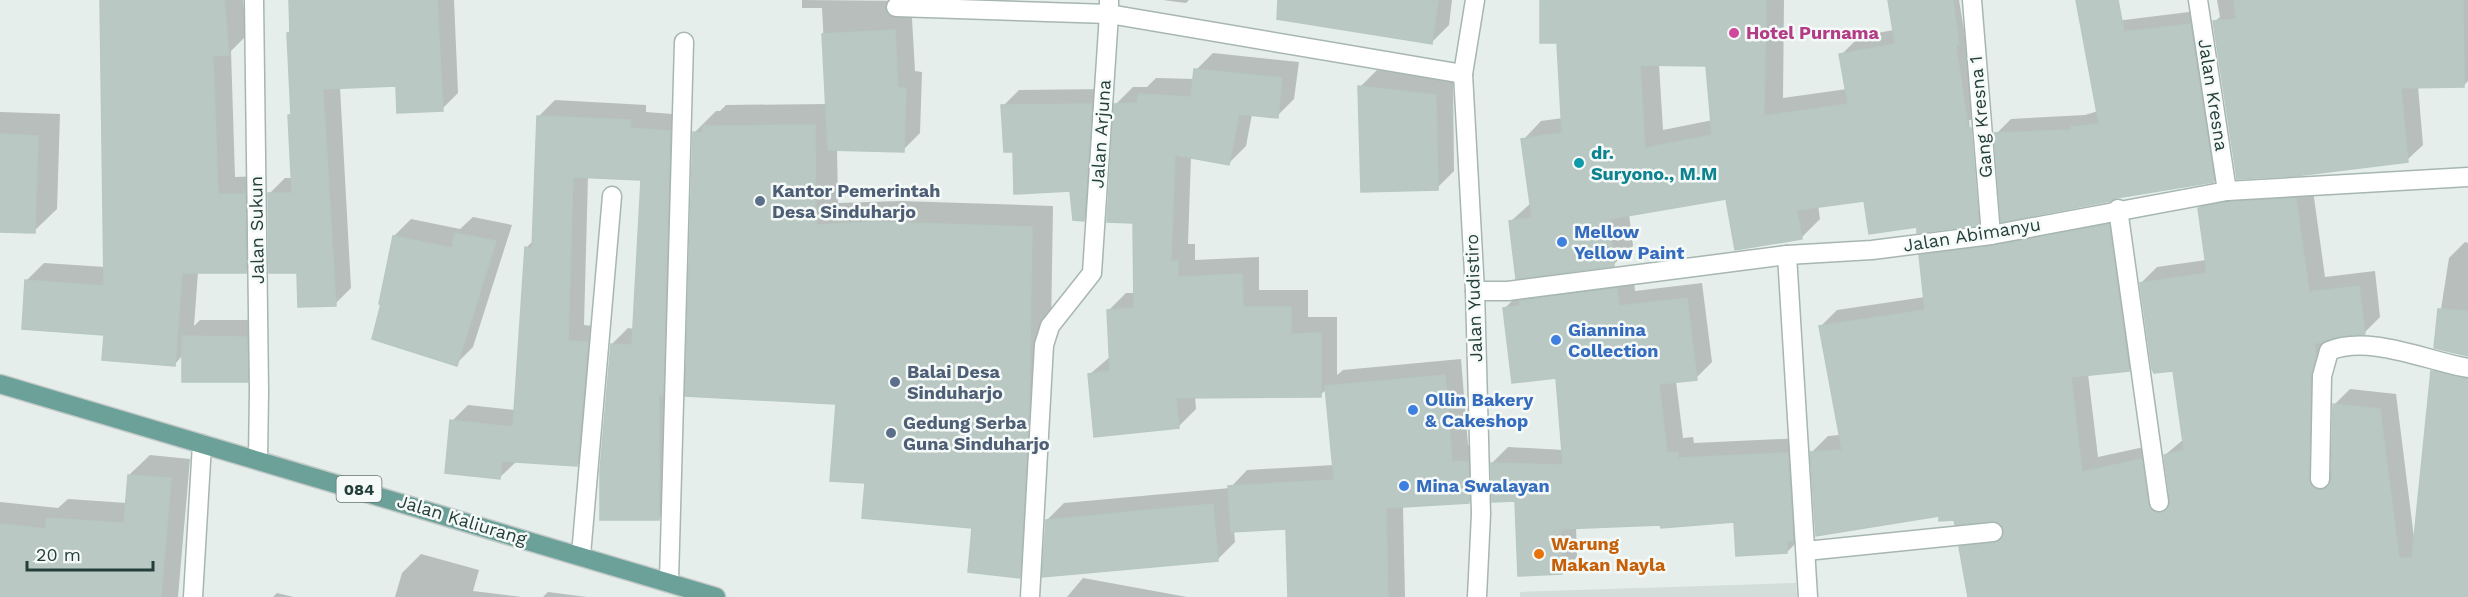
<svg xmlns="http://www.w3.org/2000/svg" width="2468" height="597" font-family="'Work Sans',sans-serif">
  <rect width="100%" height="100%" fill="#e5eeea"/>
  <path fill="#d3ddd9" d="M1796 583 1797 597H1520V592Z"/>
  <g fill="#0003" fill-rule="evenodd">
    <path d="M102 0H243L247 35 231 51 235 177 263 176 264 253 246 271 198 272 194 326 200 320H264V364L247 381 183 355 175 364 105 334 26 281 44 263 105 267Z"/>
    <path d="M291 0H454L458 93 442 109 398 84 340 87 351 288 335 304 298 271 269 194 285 178H293L289 116 292 113 289 34 292 31Z"/>
    <path d="M802 0 911 1 915 71 922 72 920 133 903 150 837 149 838 203 900 201 1053 206 1050 391 1041 554 1019 576 974 527 867 482 837 402 694 133 716 111H720L726 105 827 104 822 8H802Z"/>
    <path d="M1163 0H1189L1186 3Z"/>
    <path d="M1301 0H1452L1449 25 1432 42Z"/>
    <path d="M1542 0H1784L1783 98 1847 89 1841 55 1860 36 1894 30 1890 0H1959L1965 36 1975 34 1997 205 1978 224 1918 225 1865 199 1818 205 1820 219 1802 237 1727 197 1629 214 1633 246 1614 264 1511 221 1531 203 1523 140 1541 121 1563 118 1558 42ZM1659 64 1707 65 1713 120 1663 130ZM1969 120H1972L1979 210H1976Z"/>
    <path d="M2217 0H2468V81L2463 86H2418L2423 145 2407 160 2214 22 2220 17Z"/>
    <path d="M2205 10 2229 165 2214 181 1996 134 2011 119 2085 115 2098 111 2100 23Z"/>
    <path d="M1213 53 1299 62 1294 99 1277 116 1252 114 1246 146 1229 163 1191 156 1188 244H1195V260L1259 257V290H1308V317H1337V375L1343 370 1461 359 1468 445 1484 446 1485 485 1469 502 1403 506 1405 597H1289L1288 527 1234 531 1235 542 1218 559 1047 520 1064 503 1230 488 1247 470 1334 465 1327 389 1320 395 1195 396 1196 409 1179 426 1090 374 1111 356 1108 311 1126 293H1135L1134 222 1116 104 1133 87H1147L1156 78 1195 79 1196 70Z"/>
    <path d="M1377 70 1453 79 1454 171 1437 188 1360 87Z"/>
    <path d="M1107 89 1099 204 1084 219 1071 190 1014 150 1003 106 1019 90Z"/>
    <path d="M555 100 646 105V112L686 115 675 502 659 518 612 344 628 328 634 329 643 179 588 176 584 325 603 327 593 449 577 465 516 462 499 478 452 421 468 405 515 410 526 248 534 240 539 116Z"/>
    <path d="M0 112 60 114 57 209 34 231 0 230Z"/>
    <path d="M2312 183 2325 277 2375 271 2380 317 2364 333 2341 334 2332 339 2326 358V468L2333 472 2334 405 2350 389 2396 394 2414 538 2433 371 2449 355 2468 360V597H1969L1961 547 1977 531 2004 528 1998 520 1940 515 1812 452 1828 436 1840 435 1821 326 1837 310 1925 297 1921 256 1937 240 2125 209 2145 354 2129 370 2088 374 2098 457 2158 444 2164 488 2171 497 2165 455 2184 439 2174 369 2141 283 2157 267 2206 260 2199 208 2215 192Z"/>
    <path d="M473 217 512 225 473 347 456 364 383 302 394 236 411 219 460 229Z"/>
    <path d="M2465 242 2468 243V355L2435 347 2449 258Z"/>
    <path d="M1633 273 1635 291 1702 283 1712 362 1696 378 1676 381 1683 438 1693 437 1694 443 1803 438V536L1787 552 1736 520 1576 527 1577 557 1561 573 1492 463 1508 447 1563 450 1557 376 1504 309 1520 293Z"/>
    <path d="M150 455 190 459 178 597H0V502L58 508 68 499 127 503 129 475Z"/>
    <path d="M421 554 479 570 473 591 522 597H395L402 573Z"/>
    <path d="M1083 578 1187 597H1067Z"/>
    <path d="M548 592 587 597H543Z"/>
    <path d="M277 593 294 597H273Z"/>
  </g>
  <g fill="#bac8c4" stroke="#b7c7c2" stroke-width="1.5" fill-rule="evenodd">
    <path d="M100 0H224L229 55 213 56 218 194H245L246 273H182L175 366 102 360 104 335 22 329 25 280 104 286Z"/>
    <path d="M289 0H437L443 111 397 113 396 86 323 89 336 306 298 307 297 273H269L268 193H292L288 115H291L287 33H290Z"/>
    <path d="M1278 0H1438L1432 44 1277 19Z"/>
    <path d="M1540 0H1766L1764 116 1848 104 1839 54 1895 44 1888 0H1953L1959 44 1956 45 1968 128H1971L1979 225 1917 233V227L1869 234 1864 201 1797 210 1802 239 1735 250 1726 199 1609 219 1614 266 1516 279 1509 221 1532 218 1521 139 1562 133 1557 43H1540ZM1640 65 1706 66 1712 135 1645 148Z"/>
    <path d="M2076 0H2118L2124 32 2190 24 2214 182 2116 198 2110 201 2001 222 1994 133 2071 130V127L2099 124Z"/>
    <path d="M2234 0H2463L2464 87 2401 88 2408 162 2295 176 2237 179 2213 21 2236 19Z"/>
    <path d="M895 30 898 88H906L904 152 828 150 822 34Z"/>
    <path d="M1194 69 1282 78 1278 118 1239 114 1229 165 1175 155 1171 261H1178V277L1242 274 1243 307H1291V334L1321 333V397L1176 398 1179 428 1094 437 1088 374 1110 371 1107 310 1134 308 1133 223 1107 222 1114 104 1137 103 1138 94 1191 97Z"/>
    <path d="M1358 86 1436 95 1438 190 1361 192Z"/>
    <path d="M1092 104 1084 221 1073 220 1070 191 1014 194 1013 152H1004L1001 105Z"/>
    <path d="M537 116 631 120 630 128 670 131 663 395H659V520H600V470L611 344 632 345 641 180 573 177 568 341 588 342 577 466 502 461 500 479 445 473 450 420 513 427 525 247 532 249Z"/>
    <path d="M815 125 816 225 877 222 1032 227 1029 414 1020 578 968 572 972 528 862 518 865 483 830 481 836 404 685 396 693 132 703 133V126Z"/>
    <path d="M0 134 38 136 35 233 0 232Z"/>
    <path d="M2296 198 2309 292 2359 286 2365 334 2342 336 2314 344 2316 356 2311 376 2310 484 2320 490 2326 489 2331 480 2333 404 2380 409 2399 558H2412L2431 371 2468 379V597H1968L1959 547 1999 541 2004 531 1997 522 1955 525 1954 520 1939 521V516L1816 536 1810 452 1842 450 1819 326 1925 310 1919 255 1993 246 2109 224 2129 371 2071 377 2082 472 2142 459 2150 508 2155 513 2165 511 2170 500 2164 455 2184 450 2173 371 2154 373 2152 369 2140 283 2207 273 2198 208 2228 202Z"/>
    <path d="M455 233 496 241 457 366 372 339 381 304H379L393 236 452 248Z"/>
    <path d="M1617 288 1619 306 1687 298 1697 380 1659 384 1667 453 1678 452V458L1788 453 1793 540 1787 541V553L1736 556 1734 522 1661 528 1660 525 1560 529 1562 574 1518 576 1515 501 1492 502 1491 463 1563 465 1556 378 1512 383 1503 308 1520 306 1519 301Z"/>
    <path d="M2438 309 2468 311V356L2434 348Z"/>
    <path d="M182 336 247 337 248 382H182Z"/>
    <path d="M1445 375 1452 461 1468 462 1469 503 1386 508 1388 597H1288L1286 529 1231 532 1228 486 1334 480 1325 386Z"/>
    <path d="M128 475 171 478 161 597H0V524L46 529V518L124 523Z"/>
    <path d="M1213 504 1218 561 1042 577 1046 520Z"/>
  </g>
  <g fill="none" stroke-linecap="round" stroke-linejoin="round">
    <defs>
      <g id="minor">
        <path d="M254 0 259 391 258 459"/>
        <path d="M1475 0 1463 74 1475 291 1481 514 1477 597"/>
        <path d="M1972 0 1991 235"/>
        <path d="M2198 0 2227 191"/>
        <path d="M896 7 1109 14V0"/>
        <path d="M2118 209 2159 502"/>
        <path d="M1787 255 1808 597"/>
        <path d="M1475 291H1508L1787 255 1872 250 1991 235 2227 191 2468 177"/>
        <path d="M2320 479 2322 376 2329 351C2369 334 2427 361 2468 368"/>
        <path d="M1806 551 1993 532"/>
        <path d="M581 555 612 196"/>
        <path d="M669 581 684 42"/>
        <path d="M193 597 202 444"/>
        <path d="M1030 597 1044 345 1050 326 1092 273 1109 14 1463 74"/>
      </g>
      <path id="major" d="M0 384 716 597"/>
    </defs>
    <use href="#minor" stroke="#a7b6b2" stroke-width="21"/>
    <use href="#major" stroke="#c2c9c8" stroke-width="21"/>
    <use href="#minor" stroke="#fff" stroke-width="18"/>
    <use href="#major" stroke="#6ba198" stroke-width="18"/>
  </g>
  <circle fill="#d1479c" stroke="#f5faf8" stroke-width="2" cx="1734" cy="33" r="6"/>
  <circle fill="#0f9aa8" stroke="#f5faf8" stroke-width="2" cx="1579" cy="163" r="6"/>
  <g fill="#5c6f8a" stroke="#f5faf8" stroke-width="2">
    <circle cx="760" cy="201" r="6"/>
    <circle cx="895" cy="382" r="6"/>
    <circle cx="891" cy="433" r="6"/>
  </g>
  <g fill="#3f7fe0" stroke="#f5faf8" stroke-width="2">
    <circle cx="1562" cy="242" r="6"/>
    <circle cx="1556" cy="340" r="6"/>
    <circle cx="1413" cy="410" r="6"/>
    <circle cx="1404" cy="486" r="6"/>
  </g>
  <circle fill="#e8710a" stroke="#f5faf8" stroke-width="2" cx="1539" cy="554" r="6"/>
  <g text-anchor="middle" stroke-width="5" stroke-linejoin="round" paint-order="stroke">
    <rect fill="#f5faf8" stroke="#637773" stroke-width="1.5" x="336.5" y="476" width="45" height="26" rx="4.5"/>
    <g font-size="16" font-weight="bold" fill="#243f3a">
      <text x="359" y="495">084</text>
    </g>
    <g font-size="18" font-weight="bold" fill="#b23c85" stroke="#f5faf8" text-anchor="start">
      <text x="1746" y="39">Hotel Purnama</text>
    </g>
    <g font-size="18" fill="#243f3a" stroke="#f5faf8">
      <text transform="translate(2213 95) rotate(81)" y="6">Jalan Kresna</text>
      <text transform="translate(1981 117) rotate(-95)" y="6">Gang Kresna 1</text>
      <text transform="translate(1101 134) rotate(-86)" y="6">Jalan Arjuna</text>
      <text transform="translate(257 230) rotate(-91)" y="6">Jalan Sukun</text>
      <text transform="translate(1972 235) rotate(-9)" y="6">Jalan Abimanyu</text>
      <text transform="translate(1474 298) rotate(-92)" y="6">Jalan Yudistiro</text>
      <text transform="translate(462 520) rotate(17)" y="6">Jalan Kaliurang</text>
    </g>
    <g font-size="18" font-weight="bold" fill="#0d838f" stroke="#f5faf8" text-anchor="start">
      <text x="1591" y="159">dr.<tspan x="1591" dy="21">Suryono., M.M</tspan></text>
    </g>
    <g font-size="18" font-weight="bold" fill="#4e5e75" stroke="#f5faf8" text-anchor="start">
      <text x="772" y="197">Kantor Pemerintah<tspan x="772" dy="21">Desa Sinduharjo</tspan></text>
      <text x="907" y="378">Balai Desa<tspan x="907" dy="21">Sinduharjo</tspan></text>
      <text x="903" y="429">Gedung Serba<tspan x="903" dy="21">Guna Sinduharjo</tspan></text>
    </g>
    <g font-size="18" font-weight="bold" fill="#366cbe" stroke="#f5faf8" text-anchor="start">
      <text x="1574" y="238">Mellow<tspan x="1574" dy="21">Yellow Paint</tspan></text>
      <text x="1568" y="336">Giannina<tspan x="1568" dy="21">Collection</tspan></text>
      <text x="1425" y="406">Ollin Bakery<tspan x="1425" dy="21">&amp; Cakeshop</tspan></text>
      <text x="1416" y="492">Mina Swalayan</text>
    </g>
    <g font-size="18" font-weight="bold" fill="#c56008" stroke="#f5faf8" text-anchor="start">
      <text x="1551" y="550">Warung<tspan x="1551" dy="21">Makan Nayla</tspan></text>
    </g>
  </g>
  <path d="M27 561v9h126v-9" fill="none" stroke="#243f3a" stroke-width="3"/>
  <text x="36" y="561" font-size="18" fill="#243f3a" stroke="#f5faf8" stroke-width="4.5" paint-order="stroke">20 m</text>
</svg>
